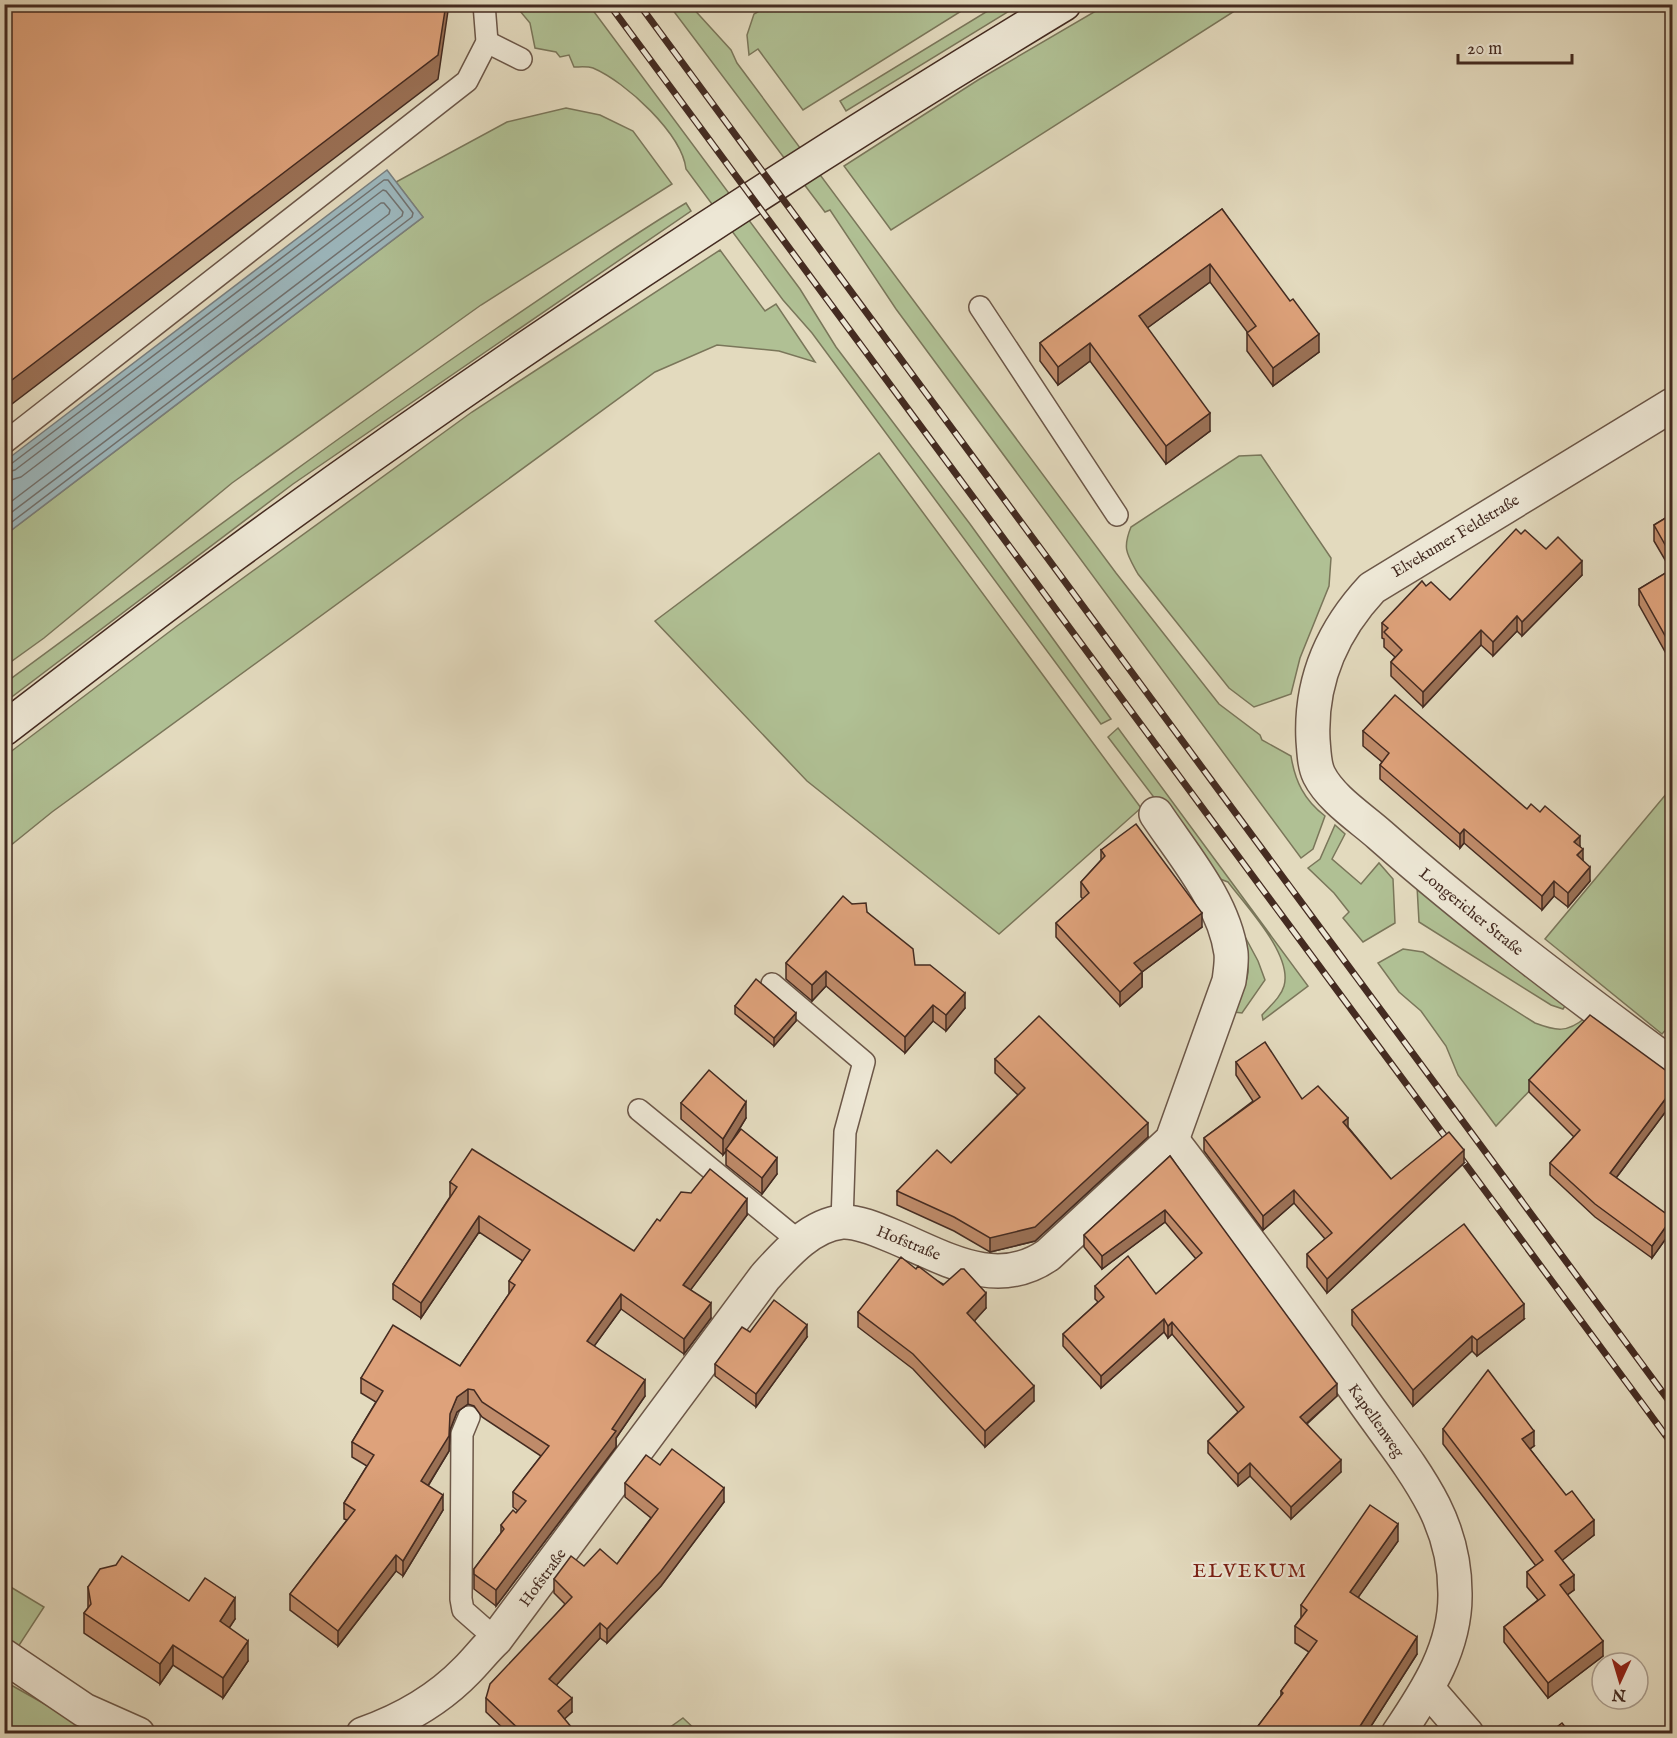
<svg xmlns="http://www.w3.org/2000/svg" width="1677" height="1738" font-family="'IM FELL English',serif">
  <rect width="100%" height="100%" fill="#e3dabe"/>
  <filter id="stains"><feTurbulence type="fractalNoise" baseFrequency=".00333" numOctaves="4"/><feColorMatrix values="0 0 0 0 .2 0 0 0 0 .09 0 0 0 0 .02 0 0 0 .5 -.17"/></filter>
  <radialGradient id="worn" r=".72"><stop offset=".6" stop-color="#630" stop-opacity="0"/><stop offset="1" stop-color="#630" stop-opacity=".3"/></radialGradient>
  <g fill="#b0c094" stroke="#7a765a" stroke-width="1.5">
    <path d="M999 4 1019 5 846 111 840 101Z"/>
    <path d="M515 5H589L800 289 836 347 970 524 1111 719 1101 724 812 333 783 300 686 169C682 134 626 82 593 68 587 66 580 67 574 67L569 55 560 57 556 52 535 48 530 23Z"/>
    <path d="M669 5H690L731 50 737 63 1116 573 1219 704 1260 735 1262 740 1291 756C1295 781 1304 800 1325 816L1313 849 1301 858 896 309 830 210 825 212Z"/>
    <path d="M770 5V4L971 5 803 110 758 49 749 55 747 35 754 14Z"/>
    <path d="M1106 5H1244L891 230 844 166 978 80Z"/>
    <path d="M566 108 600 115 633 131 672 184 481 305 232 483 44 638 5 666V535L423 217 396 182 507 122Z"/>
    <path d="M686 203 691 211 293 484 5 702V683C168 563 330 442 497 328 560 286 621 242 686 203Z"/>
    <path d="M720 250 765 311 776 304 815 362 779 351 717 345 655 372 52 812 5 850V756L177 626 472 412Z"/>
    <path d="M879 453 1141 808 999 934 807 781 655 621Z"/>
    <path d="M1261 455 1331 558 1329 586 1300 658 1291 694 1254 707 1229 688 1138 574C1127 554 1122 549 1131 527L1239 456Z"/>
    <path d="M1118 728 1308 986 1263 1020 1262 1015C1270 1006 1281 997 1284 986 1293 955 1246 906 1228 882L1220 879 1207 867 1108 737Z"/>
    <path d="M1672 787V1023L1662 1034 1545 939Z"/>
    <path d="M1335 825 1345 834 1332 859 1361 884 1379 863 1393 879 1395 923 1363 942 1343 918 1349 912 1334 893 1308 868 1320 859Z"/>
    <path d="M1417 886 1562 1000 1565 1006 1563 1009 1551 1005 1419 922Z"/>
    <path d="M1228 905 1258 961 1265 980 1242 1013 1234 1012C1233 1002 1244 989 1247 978 1253 955 1236 926 1228 905Z"/>
    <path d="M1403 949 1423 952 1535 1023C1556 1031 1567 1033 1585 1018L1592 1025 1496 1126 1458 1075 1446 1046 1421 1011 1399 992 1378 963Z"/>
    <path d="M4 1583 44 1607 16 1650 5 1641Z"/>
    <path d="M4 1681 96 1733H5Z"/>
    <path d="M683 1718 699 1733H662Z"/>
  </g>
  <path fill="#9cb7bd" stroke="#797f7f" stroke-width="1.5" d="M387 170 423 217 5 535V461Z"/>
  <g fill="none" stroke-linecap="round" stroke-linejoin="round">
    <g stroke="#70716f" stroke-width="1.5">
      <path d="M4 465 11 464 384 180H388L413 213 412 217 4 528"/>
      <path d="M4 473 15 470 383 190 386 191 403 212 402 216 4 518"/>
      <path d="M4 482 21 477 381 203H384L390 210 389 214 4 507"/>
    </g>
    <defs>
      <g id="service">
        <path d="M487 42 521 59"/>
        <path d="M980 307 1117 515"/>
        <path d="M4 443 467 81 487 42 484 4"/>
        <path d="M772 984 864 1062 845 1132 842 1222"/>
        <path d="M639 1110 800 1242"/>
        <path d="M469 1417 462 1434 461 1599 463 1610 496 1639"/>
      </g>
      <g id="minor">
        <path d="M1672 405 1372 588C1332 631 1310 680 1313 740 1314 751 1314 765 1319 775 1331 799 1361 818 1380 835 1473 917 1573 992 1672 1065"/>
        <path d="M1172 1140C1237 1225 1300 1309 1360 1396 1385 1432 1414 1467 1434 1506 1447 1532 1455 1563 1455 1593 1456 1647 1427 1691 1398 1734"/>
        <path d="M4 1656 84 1710 138 1734"/>
        <path d="M1428 1689 1467 1734"/>
        <path d="M363 1734C403 1720 438 1700 467 1670 477 1660 486 1648 496 1639L765 1277C784 1256 810 1225 842 1222 857 1221 876 1229 890 1235 942 1256 995 1292 1048 1255L1172 1140 1229 981C1230 973 1232 962 1231 953 1224 902 1184 856 1156 814"/>
      </g>
      <path id="secondary" d="M4 729C81 670 158 610 236 553 503 357 781 175 1064 4"/>
    </defs>
    <use href="#service" stroke="#6c5748" stroke-width="24"/>
    <use href="#minor" stroke="#6c5748" stroke-width="36"/>
    <use href="#secondary" stroke="#442b21" stroke-width="36"/>
    <use href="#service" stroke="#ede7d5" stroke-width="21"/>
    <use href="#minor" stroke="#ede7d5" stroke-width="33"/>
    <use href="#secondary" stroke="#ede7d5" stroke-width="33"/>
    <defs>
      <g id="rail">
        <path d="M609 4 1672 1444"/>
        <path d="M639 4 1672 1405"/>
      </g>
    </defs>
    <use href="#rail" stroke="#442b21" stroke-width="7"/>
    <use href="#rail" stroke="#ede7d5" stroke-width="4.5" stroke-dasharray="14" stroke-linecap="butt"/>
  </g>
  <g fill="#bf8b6a" stroke="#442b21" stroke-width="1.5">
    <path d="M1222 209 1319 352 1273 386 1247 351V333H1248L1210 282 1147 328 1210 431 1166 464 1090 361 1058 385 1040 361V343Z"/>
    <path d="M1672 514V664L1639 605V589L1671 570 1654 541V525Z"/>
    <path d="M1521 534 1546 549 1582 575 1522 636 1517 631 1493 656 1481 645 1423 707 1391 676V662L1395 657 1384 647V639L1382 638V623L1426 586 1450 600Z"/>
    <path d="M1363 731 1527 809 1580 846 1583 861 1590 881 1568 907 1554 896 1542 910 1464 843 1460 848 1380 779V765L1382 762 1363 746Z"/>
    <path d="M1101 850 1202 927 1142 972V987L1120 1006 1056 937V923L1083 899 1081 897V882L1101 860Z"/>
    <path d="M852 904 867 912 915 965 965 1008 946 1031 933 1021 905 1053 826 986 812 1001 786 979V963Z"/>
    <path d="M735 1006 796 1021 774 1046 735 1014Z"/>
    <path d="M995 1059 1148 1137 1035 1241 990 1252 954 1231 897 1205V1191L951 1163 1018 1095 995 1073Z"/>
    <path d="M1236 1062 1302 1099 1348 1127 1391 1179 1464 1163 1327 1293 1307 1267V1254L1325 1239 1294 1203 1263 1230 1204 1151V1138L1253 1101 1236 1075Z"/>
    <path d="M1672 1075V1103L1616 1178 1672 1230 1652 1258 1595 1217 1550 1175V1163L1574 1137 1529 1092V1080Z"/>
    <path d="M681 1103 746 1118 732 1141 777 1174 762 1194 726 1165V1151L723 1155 681 1119Z"/>
    <path d="M1170 1156 1337 1396 1307 1424 1341 1472 1291 1519 1250 1476 1238 1486 1208 1453V1441L1238 1412 1172 1334 1168 1338 1164 1332 1101 1388 1063 1346V1334L1098 1302 1095 1299V1286L1156 1294 1196 1259 1165 1222 1102 1269 1084 1247V1235Z"/>
    <path d="M450 1182 634 1251 660 1221 747 1215 690 1290 711 1318 684 1354 621 1309 594 1346 645 1396 616 1438V1447L496 1606 474 1589V1569L501 1533V1525L518 1511 513 1507V1492L541 1456 482 1417 474 1406 468 1404 457 1412 450 1430 449 1451 428 1486 443 1510 403 1576 396 1571 338 1646 290 1610V1594L347 1520 344 1519V1503L367 1466 352 1457V1442L376 1402 361 1393V1378L460 1366 509 1294V1281L523 1261 479 1232 421 1318 393 1299V1284L450 1197Z"/>
    <path d="M916 1269 986 1308 974 1321 1034 1401 985 1447 913 1369 858 1327V1312Z"/>
    <path d="M1352 1310 1524 1319 1477 1356 1472 1351 1413 1406 1352 1325Z"/>
    <path d="M750 1332 807 1337 756 1407 715 1376V1364Z"/>
    <path d="M1443 1429 1534 1446 1530 1449 1594 1535 1562 1560 1574 1590 1567 1595 1603 1656 1548 1698 1504 1642V1627L1538 1600 1527 1587V1572L1536 1566 1443 1444Z"/>
    <path d="M660 1465 724 1502 661 1586 607 1643 600 1638 556 1685 572 1712 564 1719 577 1734H509L486 1712V1698L565 1604 554 1593V1579L584 1566 617 1564 651 1518 625 1497V1483Z"/>
    <path d="M1398 1541 1358 1597 1417 1654 1366 1734H1252L1281 1696V1691L1309 1652 1295 1643V1626L1301 1618V1605Z"/>
    <path d="M88 1587 235 1619 229 1628 248 1661 223 1698 173 1665 160 1684 84 1633V1613L88 1608Z"/>
  </g>
  <g fill="#9b7156" stroke="#442b21" stroke-width="1.5">
    <path d="M446 4H449L438 79 4 410V386Z"/>
    <path d="M1210 264V282L1139 334V316Z"/>
    <path d="M1319 334V352L1273 386V368Z"/>
    <path d="M1090 343V361L1058 385V367Z"/>
    <path d="M1210 413V431L1166 464V446Z"/>
    <path d="M1582 561V575L1522 636V622Z"/>
    <path d="M1517 616V631L1493 656V642Z"/>
    <path d="M1481 630V645L1423 707V692Z"/>
    <path d="M1464 829V843L1460 848V834Z"/>
    <path d="M1580 836V850L1574 842Z"/>
    <path d="M1583 849V863L1577 855Z"/>
    <path d="M1590 867V881L1568 907V893Z"/>
    <path d="M1554 881V896L1542 910V896Z"/>
    <path d="M1202 913V927L1134 978V963Z"/>
    <path d="M826 971V986L812 1001V985Z"/>
    <path d="M1142 972V987L1120 1006V992Z"/>
    <path d="M965 993V1008L946 1031V1015Z"/>
    <path d="M933 1005V1021L905 1053V1037Z"/>
    <path d="M796 1013V1021L774 1046V1038Z"/>
    <path d="M1672 1090V1103L1610 1186V1173Z"/>
    <path d="M746 1102V1118L727 1149H726V1151L723 1155V1139Z"/>
    <path d="M1348 1118V1132L1343 1122Z"/>
    <path d="M1148 1123V1137L1035 1241 990 1252V1238Z"/>
    <path d="M1464 1150V1163L1327 1293V1279Z"/>
    <path d="M777 1158V1174L762 1194V1178Z"/>
    <path d="M1294 1190V1203L1263 1230V1216Z"/>
    <path d="M747 1199V1215L683 1300V1285Z"/>
    <path d="M1165 1210V1222L1102 1269V1256Z"/>
    <path d="M479 1216V1232L421 1318V1303Z"/>
    <path d="M1672 1218V1230L1652 1258V1246Z"/>
    <path d="M986 1293V1308L967 1329V1313Z"/>
    <path d="M621 1294V1309L587 1356V1341Z"/>
    <path d="M711 1303V1318L684 1354V1339Z"/>
    <path d="M1524 1304V1319L1477 1356V1340Z"/>
    <path d="M1164 1319V1332L1101 1388V1376Z"/>
    <path d="M1172 1322V1334L1168 1338V1326Z"/>
    <path d="M807 1325V1337L756 1407V1394Z"/>
    <path d="M1472 1336V1351L1413 1406V1390Z"/>
    <path d="M645 1380V1396L616 1438V1447L496 1606V1590Z"/>
    <path d="M1337 1384V1396L1300 1429V1417Z"/>
    <path d="M1034 1386V1401L985 1447V1431Z"/>
    <path d="M468 1389V1404L457 1412 450 1430 449 1451 421 1497V1481L457 1397Z"/>
    <path d="M1534 1431V1446L1522 1454V1439Z"/>
    <path d="M1341 1460V1472L1291 1519V1507Z"/>
    <path d="M1250 1463V1476L1238 1486V1474Z"/>
    <path d="M724 1488V1502L661 1586 607 1643V1629Z"/>
    <path d="M443 1495V1510L403 1576V1561Z"/>
    <path d="M1594 1520V1535L1555 1566V1551Z"/>
    <path d="M1398 1524V1541L1350 1609V1592Z"/>
    <path d="M396 1555V1571L338 1646V1631Z"/>
    <path d="M1574 1575V1590L1560 1600V1585Z"/>
    <path d="M235 1598V1619L220 1642V1621Z"/>
    <path d="M600 1623V1638L549 1693V1679Z"/>
    <path d="M1417 1637V1654L1366 1734H1355Z"/>
    <path d="M248 1641V1661L223 1698V1678Z"/>
    <path d="M1603 1641V1656L1548 1698V1683Z"/>
    <path d="M173 1645V1665L160 1684V1664Z"/>
    <path d="M572 1698V1712L558 1725V1711Z"/>
  </g>
  <g fill="#dea27b" stroke="#442b21" stroke-width="1.5">
    <path d="M4 4H446L438 55 4 386Z"/>
    <path d="M1222 209 1290 301 1293 299 1319 334 1273 368 1247 333 1256 326 1210 264 1139 316 1210 413 1166 446 1090 343 1058 367 1040 343Z"/>
    <path d="M1672 514V557L1654 525Z"/>
    <path d="M1516 529 1521 534 1525 530 1546 549 1558 537 1582 561 1522 622 1517 616 1493 642 1481 630 1423 692 1391 662 1402 650 1384 632 1388 628 1382 623 1422 581 1426 586 1431 582 1450 600Z"/>
    <path d="M1672 569V648L1639 589Z"/>
    <path d="M1395 695 1527 809 1531 804 1540 812 1545 806 1580 836 1574 842 1583 849 1577 855 1590 867 1568 893 1554 881 1542 896 1464 829 1460 834 1380 765 1389 753 1363 731Z"/>
    <path d="M1136 824 1202 913 1134 963 1142 972 1120 992 1056 923 1089 893 1081 882 1105 856 1101 850Z"/>
    <path d="M843 896 852 904 866 903 867 912 913 949 915 965H930L965 993 946 1015 933 1005 905 1037 826 971 812 985 786 963Z"/>
    <path d="M756 979 796 1013 774 1038 735 1006Z"/>
    <path d="M1590 1015 1672 1075V1090L1610 1173 1672 1218 1652 1246 1595 1204 1550 1163 1580 1130 1529 1080Z"/>
    <path d="M1039 1016 1148 1123 1035 1227 990 1238 954 1217 897 1191 937 1150 951 1163 1025 1088 995 1059Z"/>
    <path d="M1265 1042 1302 1099 1318 1086 1348 1118 1343 1122 1391 1179 1449 1132 1464 1150 1327 1279 1307 1254 1332 1233 1294 1190 1263 1216 1204 1138 1260 1097 1236 1062Z"/>
    <path d="M709 1070 746 1102 723 1139 681 1103Z"/>
    <path d="M741 1129 777 1158 762 1178 726 1149Z"/>
    <path d="M472 1149 634 1251 657 1219 660 1221 681 1192 691 1193 710 1169 747 1199 683 1285 711 1303 684 1339 621 1294 587 1341 645 1380 612 1429 616 1431 496 1590 474 1574V1569L504 1529 501 1525 513 1510 516 1513 526 1501 513 1492 549 1446 482 1402 474 1390 468 1389 457 1397 450 1414 449 1436 421 1481 443 1495 403 1561 396 1555 338 1631 290 1594 355 1510 344 1503 374 1455 352 1442 383 1391 361 1378 393 1325 460 1366 515 1285 509 1281 530 1250 479 1216 421 1303 393 1284 457 1187 450 1182Z"/>
    <path d="M1170 1156 1337 1384 1300 1417 1341 1460 1291 1507 1250 1463 1238 1474 1208 1441 1244 1407 1172 1322 1168 1326 1164 1319 1101 1376 1063 1334 1104 1297 1095 1286 1128 1256 1156 1294 1202 1253 1165 1210 1102 1256 1084 1235Z"/>
    <path d="M1464 1224 1524 1304 1477 1340 1472 1336 1413 1390 1352 1310Z"/>
    <path d="M901 1257 916 1269 918 1266 943 1285 961 1269H964L986 1293 967 1313 1034 1386 985 1431 913 1354 858 1312Z"/>
    <path d="M774 1300 807 1325 756 1394 715 1364 742 1327 750 1332Z"/>
    <path d="M1488 1370 1534 1431 1522 1439 1566 1495 1572 1491 1594 1520 1555 1551 1574 1575 1560 1585 1603 1641 1548 1683 1504 1627 1545 1595 1527 1572 1543 1560 1443 1429Z"/>
    <path d="M672 1449 724 1488 661 1571 607 1629 600 1623 549 1679 572 1698 558 1711 577 1734H524L486 1698 490 1684 572 1597 554 1579 571 1556 584 1566 600 1549 617 1564 658 1509 625 1483 646 1455 660 1465Z"/>
    <path d="M1370 1505 1398 1524 1350 1592 1417 1637 1355 1734H1252L1283 1693 1281 1691 1317 1641 1295 1626 1307 1610 1301 1605Z"/>
    <path d="M122 1556 189 1601 205 1578 235 1598 220 1621 248 1641 223 1678 173 1645 160 1664 84 1613 91 1604 88 1587 100 1569 116 1565Z"/>
    <path d="M1562 1723 1571 1734H1548Z"/>
  </g>
  <g text-anchor="middle" stroke-width="4.5" stroke-linejoin="round" paint-order="stroke">
    <g font-size="16" fill="#442b21" stroke="#ede7d5">
      <text transform="translate(1455 535) rotate(-31)" y="6">Elvekumer Feldstraße</text>
      <text transform="translate(1472 911) rotate(39)" y="6">Longericher Straße</text>
      <text transform="translate(909 1242) rotate(22)" y="6">Hofstraße</text>
      <text transform="translate(1377 1420) rotate(55)" y="6">Kapellenweg</text>
      <text transform="translate(542 1577) rotate(-54)" y="6">Hofstraße</text>
    </g>
    <g font-size="20" letter-spacing="1.5" fill="#7a1f14" stroke="#ede7d5">
      <text x="1250" y="1577">ELVEKUM</text>
    </g>
  </g>
  <rect width="1677" height="1738" fill="none" stroke="#e3dabe" stroke-width="24"/>
  <rect x="6" y="6" width="1665" height="1726" fill="none" stroke="#442b21" stroke-width="3"/>
  <rect x="12" y="12" width="1653" height="1714" fill="none" stroke="#442b21" stroke-width="1.5"/>
  <g transform="translate(1620 1681) rotate(184)"><circle r="28" fill="#ede7d5" stroke="#a99c8d" stroke-width="1.5"/>
  <path d="M0-4.5L10 22L0 15L-10 22Z" fill="#8f2418"/>
  <text y="-9" font-size="16" font-weight="bold" text-anchor="middle" fill="#442b21">N</text>
  </g>
  <path d="M1458 54v9h114v-9" fill="none" stroke="#442b21" stroke-width="3"/>
  <text x="1467" y="54" font-size="18" fill="#442b21" stroke="#ede7d5" stroke-width="4.5" paint-order="stroke">20 m</text>
  <rect width="100%" height="100%" filter="url(#stains)"/>
  <rect width="100%" height="100%" fill="url(#worn)"/>
</svg>
